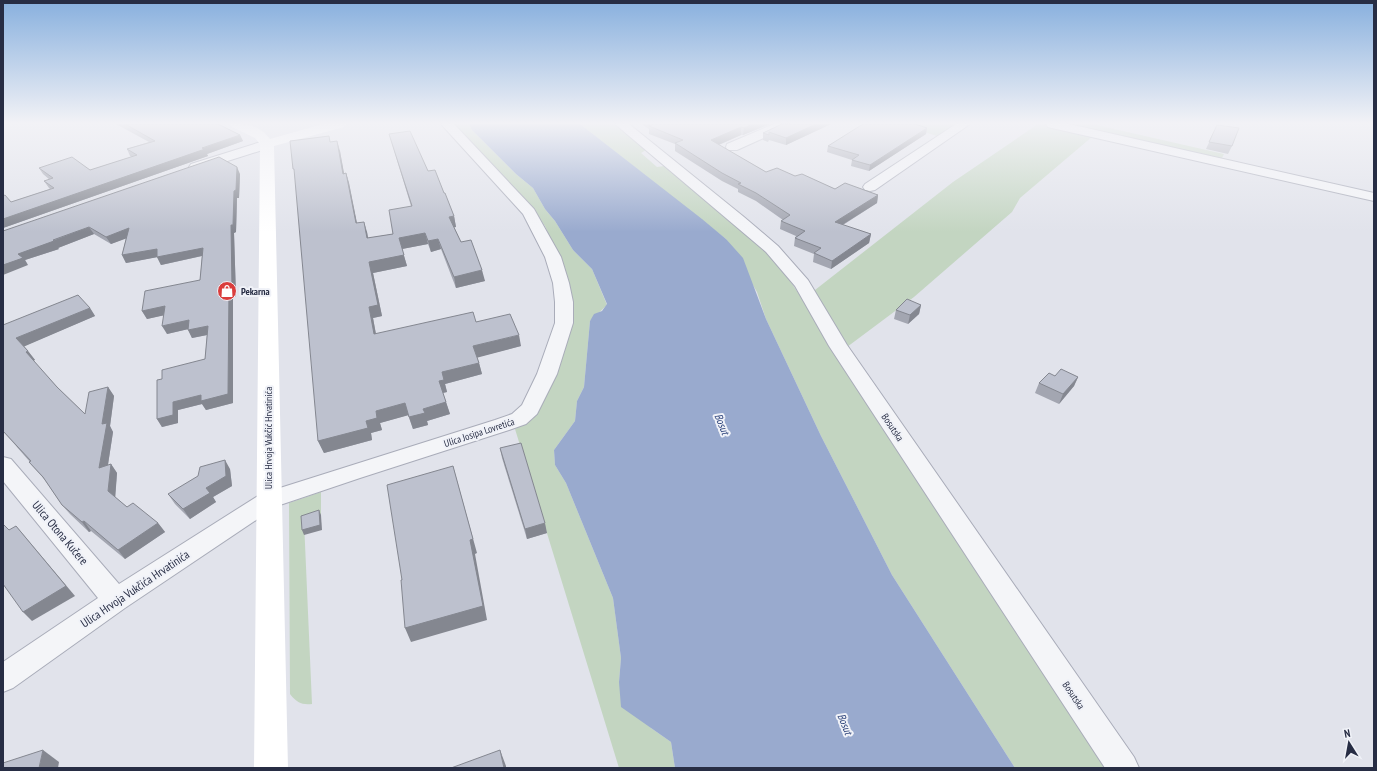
<svg xmlns="http://www.w3.org/2000/svg" width="1377" height="771" font-family="'PT Sans Narrow',sans-serif">
  <rect width="100%" height="100%" fill="#e1e3eb"/>
  <g fill="#c3d5c1">
    <path d="M452 124H469L472 130 516 174 533 188 545 209 555 221 573 250 592 269 607 305 590 321 584 387 577 401 575 421 554 450 555 465 566 483 613 598 621 658 619 682 651 728 671 742 675 768H619L515 429 528 422 534 416 553 377 560 260 545 226 534 210Z"/>
    <path d="M580 124H616L646 150 641 153 657 167 664 166C703 197 742 228 778 263L1118 768H1015L892 575 821 436 766 319 757 292 726 239Z"/>
    <path d="M899 124H959L940 137Z"/>
    <path d="M1038 124H1044L1093 136 1020 198 1012 212 914 297 847 347 812 295 815 290 953 182Z"/>
    <path d="M1066 124H1092L1224 154 1222 158Z"/>
    <path d="M321 492V515L304 521 312 704C302 705 297 703 290 694L289 503Z"/>
  </g>
  <path fill="#99aace" d="M469 124H580L702 219 726 239 743 258 766 319 821 436 892 575 1015 768H675L671 742 621 707 619 682 621 658 613 598 566 483 555 465 554 450 575 421 577 401 584 387 590 321 594 314 602 311 607 304 592 269 573 250 555 221 545 209 533 188 516 174 472 130Z"/>
  <g fill="none" stroke-linecap="round" stroke-linejoin="round">
    <defs>
      <g id="street">
        <path d="M441 124H454L534 209 561 257 569 283 573 302V323L557 374 537 414 526 424 509 430 360 478 277 506 125 608 13 688 3 692V662L98 598 3 481V457L11 459 119 584 261 494 495 420 512 414 522 405 537 374 555 323V302L553 283 545 257 523 214Z"/>
        <path d="M615 124H629L744 217 778 246 808 280 847 345 1134 757 1139 768H1105L829 346 795 286 766 252Z"/>
        <path d="M774 124H790L788 127 737 150H727L726 147 727 144Z"/>
        <path d="M956 124H970L875 190 870 191 865 190 863 187 865 184Z"/>
        <path d="M1046 124H1069L1374 193V201L1052 128 1048 127Z"/>
        <path d="M267 140 272 141 273 144 272 147 196 171 191 170 189 167 191 164Z"/>
      </g>
    </defs>
    <use href="#street" stroke="#a9acb9" stroke-width="2"/>
    <use href="#street" fill="#f4f5f8" fill-rule="evenodd"/>
    <path fill="#fff" fill-rule="evenodd" d="M230 124C247 124 259 125 270 139L323 124H346L344 127 274 146 288 768H254L260 144 255 138 232 127Z"/>
  </g>
  <g fill="#a3a6b1">
    <path d="M116 124H218L240 135 243 141 207 154 208 156 3 228V196L11 202 50 189 49 188 44 181 50 180 43 174 39 168 90 170 132 157 130 156 127 149 149 142Z"/>
    <path d="M641 124H770L743 135H741L719 145 766 172 795 176 835 189 878 195 877 203 843 225 871 234 869 243 831 269 813 262 814 254 794 246 795 238 796 236 780 229 781 221 783 220 756 201 738 192V189L722 181 675 151V144L649 134V129Z"/>
    <path d="M782 124H831L786 145 769 140 768 142 763 140V133Z"/>
    <path d="M1217 125 1232 146 1228 154 1206 149Z"/>
    <path d="M389 134 428 171 444 193 454 216 456 227H454L461 242 485 281 456 288 441 249 431 252 428 244 402 249 407 266 373 273 382 316 373 318 376 334 476 322 521 346 477 357 479 363 482 374 445 384 447 392 443 393 450 414 427 421 428 425 413 429 408 415 380 423 382 430 371 433 372 440 324 453 318 441 331 142 340 151 344 174 346 173 349 183 357 223 367 232 368 238 393 234 411 206Z"/>
    <path d="M926 134 869 171 851 166 852 160 827 152 828 146Z"/>
    <path d="M240 174 239 198H237L236 232 234 233 236 296 233 297V403L206 410 202 404 178 410V423L162 427 157 419 162 379 205 359 207 335 192 338 188 329 167 334 164 315 147 319 142 311 200 280 202 256 161 265 157 257 126 263 122 255 126 238 111 244 94 234 58 248 59 249 25 260 28 265 3 231Z"/>
    <path d="M921 305 919 314 908 324 894 319 896 310Z"/>
    <path d="M90 308 95 316 24 346 35 360 33 361 57 387 85 414 108 387 114 396 110 426 113 432 108 465 111 464 117 473 115 497 127 507 158 523 165 532 125 559 91 531 89 532 70 514 62 505 45 480 29 462H30L3 431V325Z"/>
    <path d="M1055 376 1078 377 1074 386 1059 404 1035 393 1039 383Z"/>
    <path d="M500 448 547 533 527 539 502 458Z"/>
    <path d="M230 469 232 486 213 497 216 502 190 519 175 504 168 494Z"/>
  </g>
  <g fill="#848790">
    <path d="M753 124H770L743 135 744 128Z"/>
    <path d="M816 124H831L786 145V138Z"/>
    <path d="M741 127V135L711 148V140Z"/>
    <path d="M927 128 926 134 869 171 870 165Z"/>
    <path d="M240 135 243 141 207 154 208 156 3 228V219Z"/>
    <path d="M337 141 340 151 346 184 343 174Z"/>
    <path d="M237 167 240 174 239 198H237L236 232 234 233 236 296 233 297V403L206 410 202 404 178 410V423L162 427 157 419 173 402 201 395 229 289 231 225 234 191Z"/>
    <path d="M346 173 349 183 359 234 356 223Z"/>
    <path d="M878 195 877 203 834 230 835 222Z"/>
    <path d="M454 216 456 227 451 228 449 217Z"/>
    <path d="M364 222 367 232 370 249 367 238Z"/>
    <path d="M89 227 94 234 58 248 59 249 25 260 28 265 3 275V265L18 254Z"/>
    <path d="M129 228 133 236 111 244 106 237Z"/>
    <path d="M425 233 428 244 402 249 407 266 373 273 382 316 373 318 378 346 374 334 369 307V262L399 238Z"/>
    <path d="M871 234 869 243 831 269 832 261Z"/>
    <path d="M438 239 441 249 431 252 428 241Z"/>
    <path d="M203 248 206 255 161 265 157 257H158L126 263 122 255 157 249Z"/>
    <path d="M482 270 485 281 456 288 454 277Z"/>
    <path d="M921 305 919 314 908 324 910 315Z"/>
    <path d="M165 306 170 314 147 319 142 311Z"/>
    <path d="M90 308 95 316 23 347 16 338Z"/>
    <path d="M189 320 193 328 167 334 162 326Z"/>
    <path d="M208 326 212 334 192 338 188 330Z"/>
    <path d="M519 335 521 346 476 358 473 346Z"/>
    <path d="M28 351 35 360 32 361 26 352Z"/>
    <path d="M479 363 482 374 445 384 447 392 442 393 439 381 442 372Z"/>
    <path d="M1078 377 1074 386 1059 404 1063 394Z"/>
    <path d="M108 387 114 396 110 426 113 432 106 477 99 468 102 424Z"/>
    <path d="M446 402 450 414 427 421 428 425 413 429 409 417 423 409Z"/>
    <path d="M405 403 409 415 380 423 382 430 371 433 372 440 324 453 318 441 366 421 376 411Z"/>
    <path d="M225 460 230 469 232 486 213 497 216 502 190 519 183 509 206 488Z"/>
    <path d="M111 464 117 473 115 500 108 491Z"/>
    <path d="M453 466 477 553 475 554 487 620 411 642 405 628Z"/>
    <path d="M319 510 321 515 322 530 304 535 302 530Z"/>
    <path d="M84 521 91 531 89 532 82 522Z"/>
    <path d="M158 523 165 532 125 559 118 550Z"/>
    <path d="M545 523 547 533 527 539 525 529Z"/>
    <path d="M16 526 75 596 32 621 23 612Z"/>
    <path d="M43 750 59 762 58 768H39Z"/>
    <path d="M500 750 506 766V768H504Z"/>
  </g>
  <g fill="#bdc1ce" stroke="#848790">
    <path d="M125 124H218L240 135 202 148 205 149 3 219V196L5 195 11 202 54 188 44 181 53 178 39 168 72 157 90 170 137 155 127 149 155 141Z"/>
    <path d="M654 124H753L744 128 741 127 711 140 766 172 777 168 795 176 802 174 835 189 845 183 878 195 835 222 871 234 832 261 814 253 821 248 795 238 805 231 781 221 790 215 756 193 738 184 741 183 722 173 675 143 683 140 649 126Z"/>
    <path d="M782 124H816L786 138 769 132V135L763 133Z"/>
    <path d="M863 124H915L927 128 870 165 852 160 859 155 828 146Z"/>
    <path d="M1217 125 1239 128 1232 146 1209 142Z"/>
    <path d="M410 131 428 171 435 170 444 193H445L454 216 449 217 461 242 471 240 482 270 454 277 438 239 428 241 425 233 399 238 404 255 369 262 378 305 369 307 374 334 473 312 476 322 510 314 519 335 473 346 479 363 442 372 444 380 439 381 446 402 423 409 425 413 409 417 405 403 376 411 377 418 366 421 368 428 318 441 294 169H293L290 141 329 136 330 142 337 141 343 174 346 173 356 223 364 222 367 238 393 234 389 210 412 206 389 134Z"/>
    <path d="M219 157 237 167 236 190 234 191 233 225H231L232 288 229 289 228 394 201 401V395L173 402V415L157 419V380L162 379V370L205 359 208 326 188 330 189 320 162 326 165 306 142 311 145 291 200 280 203 248 157 257V249L122 255 129 228 106 237 89 227 53 240 54 241 18 254 23 258 3 265V231Z"/>
    <path d="M78 295 90 308 16 338 28 351 26 352 57 387 85 414 89 392 108 387 102 424 107 423 99 468 111 464 108 491 127 507 133 503 158 523 118 550 84 521 82 522 62 505 43 477 29 462 31 461 3 431V325Z"/>
    <path d="M907 299 921 305 910 315 896 310Z"/>
    <path d="M1061 369 1078 377 1063 394 1039 383 1049 373 1055 376Z"/>
    <path d="M521 443 545 523 525 529 500 448Z"/>
    <path d="M225 460 226 476 206 488 210 493 183 509 168 494 198 476 200 467Z"/>
    <path d="M453 466 473 539 470 540 483 606 405 628 401 580H402L387 485Z"/>
    <path d="M319 510 320 525 302 530 301 516Z"/>
    <path d="M3 524 9 530 16 526 66 586 23 612 3 584Z"/>
    <path d="M43 750 39 768H3V763Z"/>
    <path d="M500 750 504 768H451Z"/>
  </g>
  <linearGradient id="sky" x2="0" y2="1"><stop stop-color="#88b0de"/><stop offset="0.53" stop-color="#f2f2f6"/><stop offset="1" stop-color="#f2f2f6" stop-opacity="0"/></linearGradient>
  <rect width="1377" height="232" fill="url(#sky)"/>
  <defs>
    <symbol id="shop-disc" viewBox="-11 -11 22 22"><circle r="9.5" fill="#da3d3c" stroke="#f0f2f8"/><path d="M-5-2.5h2.3a2.7 3.5 0 0 1 5.4 0H5L5.5 6h-11ZM-1.5-2.5h3a1.5 2.3 0 0 0-3 0Z" fill="#fff"/></symbol>
  </defs>
  <g fill-rule="evenodd">
    <use href="#shop-disc" x="216" y="280" width="22" height="22"/>
  </g>
  <g text-anchor="middle" stroke-width="4" stroke-linejoin="round" paint-order="stroke">
    <g font-size="10" font-weight="bold" fill="#272d44" stroke="#f0f2f8" text-anchor="start">
      <text x="241" y="295">Pekarna</text>
    </g>
    <g font-size="10" fill="#272d44" stroke="#f0f2f8">
      <text transform="translate(893 427) rotate(56)" y="4">Bosutska</text>
      <text transform="translate(479 432) rotate(-18)" y="4">Ulica Josipa Lovretića</text>
      <text transform="translate(268 438) rotate(-90)" y="4">Ulica Hrvoja Vukčić Hrvatinića</text>
      <text transform="translate(1074 695) rotate(56)" y="4">Bosutska</text>
    </g>
    <g font-size="11" font-style="italic" fill="#2e447b" stroke="#f0f2f8">
      <text transform="translate(722 424) rotate(68)" y="4">Bosut</text>
      <text transform="translate(845 724) rotate(68)" y="4">Bosut</text>
    </g>
    <g font-size="12" fill="#272d44" stroke="#f0f2f8">
      <text transform="translate(60 533) rotate(50)" y="4">Ulica Otona Kučere</text>
      <text transform="translate(135 589) rotate(-34)" y="4">Ulica Hrvoja Vukčića Hrvatinića</text>
    </g>
  </g>
  <rect width="1377" height="771" fill="none" stroke="#272d44" stroke-width="8"/>
  <g transform="translate(1349 743) rotate(349)" stroke="#f0f2f8" stroke-width="3" paint-order="stroke">
  <path d="M0-3L7 15L0 10L-7 15Z" fill="#272d44"/>
  <text y="-6" font-size="11" font-weight="bold" text-anchor="middle" fill="#272d44">N</text>
  </g>
</svg>
